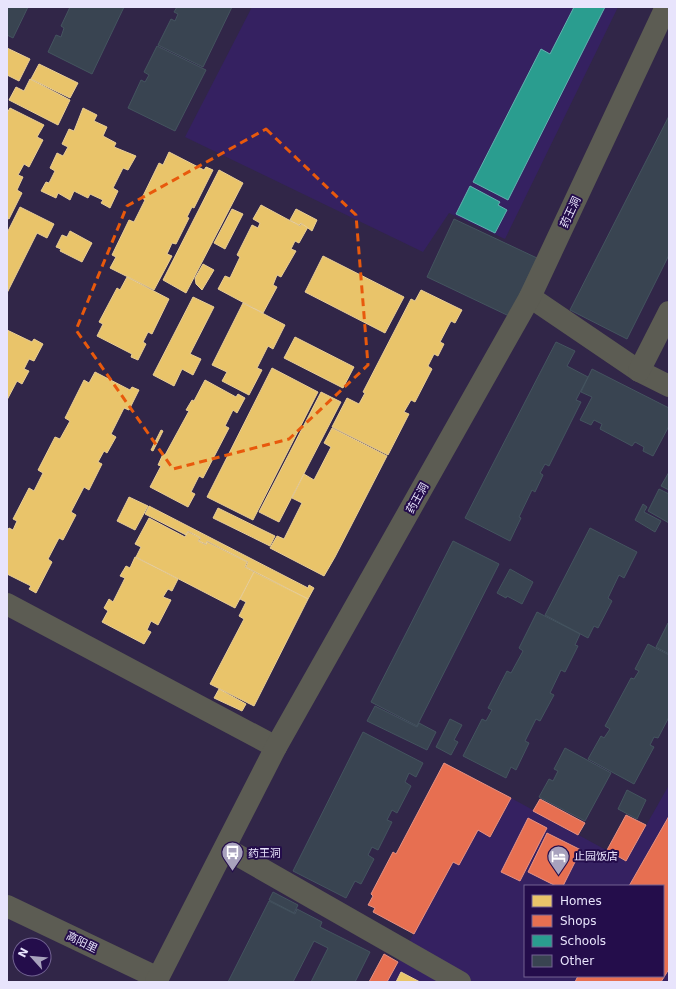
<svg xmlns="http://www.w3.org/2000/svg" width="676" height="989" font-family="'DejaVu Sans','Noto Sans SC',sans-serif">
  <rect width="100%" height="100%" fill="#312648"/>
  <g fill="#352161" fill-rule="evenodd">
    <path d="M252 7H618L505 239 449 213 423 252 185 137Z"/>
    <path d="M669 785V982H387L453 862 459 865 478 830 491 837 511 798 626 861ZM525 886H663V976H525Z"/>
  </g>
  <g fill="#e9c46a" stroke="#e9ce96">
    <path d="M7 48 30 59 19 81 7 75Z"/>
    <path d="M39 64 78 83 70 98 31 79Z"/>
    <path d="M30 79 70 100 58 125 9 100 16 87 24 91Z"/>
    <path d="M10 108 44 125 37 137 43 140 29 167 24 164 18 175 23 177 17 190 22 193 9 219 7 218V113Z"/>
    <path d="M83 108 97 115 94 121 107 127 103 136 116 143 114 147 136 156 128 170 123 168 113 188 118 191 110 208 101 203 103 200 90 194 88 198 74 191 70 200 58 193 56 198 41 191 46 182 49 183 55 171 50 168 57 153 63 156 68 147 62 144 69 129 74 131Z"/>
    <path d="M169 152 204 170 206 167 213 170 194 208 192 207 187 217 189 218 176 244 172 243 167 254 172 256 154 290 110 268 116 257 112 255 129 220 134 222 145 200 142 198 159 163 163 165Z"/>
    <path d="M219 170 243 183 186 293 163 280Z"/>
    <path d="M261 205 300 226 301 224 308 227 299 243 295 241 291 249 296 251 281 277 277 275 273 285 277 287 263 313 218 289 225 276 230 278 240 257 237 255 252 225 258 228 260 223 253 219Z"/>
    <path d="M20 207 54 224 47 238 37 233 7 293V233Z"/>
    <path d="M232 209 243 214 225 249 214 243Z"/>
    <path d="M296 209 317 220 312 231 301 223 299 225 290 220Z"/>
    <path d="M70 231 92 243 82 262 60 251 61 249 56 247 62 235 67 237Z"/>
    <path d="M323 256 404 297 385 333 305 292Z"/>
    <path d="M203 264 214 270 202 290 196 284 195 278Z"/>
    <path d="M127 277 169 299 152 334 148 332 143 342 146 344 138 360 131 357 132 354 97 336 103 324 99 322 117 288 120 290Z"/>
    <path d="M421 290 462 310 455 323 451 321 440 342 444 344 438 356 434 354 428 366 432 369 415 402 411 400 404 412 409 414 388 455 332 427 347 398 359 404 365 393 363 392 411 299 415 301Z"/>
    <path d="M193 297 214 307 190 354 201 359 193 375 182 369 174 386 153 375Z"/>
    <path d="M243 303 285 325 273 349 268 346 257 368 262 370 249 395 222 381 227 372 212 365Z"/>
    <path d="M7 330 32 342 34 339 43 344 34 361 29 359 24 369 29 371 22 384 17 381 7 400Z"/>
    <path d="M295 337 354 367 343 388 284 358Z"/>
    <path d="M272 368 318 392 253 520 207 497Z"/>
    <path d="M95 372 130 390 132 387 139 390 129 410 124 408 111 434 116 437 107 453 104 451 98 462 102 464 89 490 84 487 71 512 76 515 63 540 59 538 48 559 52 562 36 593 29 589 31 586 7 574V531L9 528 13 530 17 521 13 519 29 488 34 491 43 473 38 470 55 437 60 439 70 421 65 418 84 380 89 383Z"/>
    <path d="M205 380 236 397 238 394 245 398 237 413 233 410 225 426 229 428 203 478 199 476 191 492 195 494 188 507 150 487 161 466 158 465 163 454 165 455 189 411 186 410 192 400 194 401Z"/>
    <path d="M321 392 341 402 279 522 259 512Z"/>
    <path d="M332 428 387 456 335 557 324 576 270 548 277 536 284 539 302 503 292 498 304 474 314 480 331 447 324 443Z"/>
    <path d="M161 430 163 431 153 451 151 450Z"/>
    <path d="M129 497 148 506 135 530 117 521Z"/>
    <path d="M149 506 308 588 309 585 314 588 308 599 246 567 248 562 207 541 206 544 199 541 201 538 188 531 186 535 145 514Z"/>
    <path d="M218 508 275 536 270 546 213 518Z"/>
    <path d="M149 518 185 537 188 532 200 538 198 541 206 545 207 542 247 562 245 567 254 572 235 608 136 557 141 547 135 544Z"/>
    <path d="M135 557 178 579 172 591 168 589 163 597 171 600 158 625 151 621 147 630 151 632 144 644 102 622 108 611 104 608 109 599 113 602 125 578 120 576 126 566 130 568Z"/>
    <path d="M254 572 308 599 254 706 210 684 244 619 239 616 246 602 240 599Z"/>
    <path d="M219 689 246 704 242 711 214 698Z"/>
    <path d="M401 972 420 982H396Z"/>
  </g>
  <g fill="#e76f51" stroke="#e79284">
    <path d="M444 763 511 798 490 837 478 830 459 865 453 862 414 934 373 912 375 908 368 905 373 896 371 894 393 852 396 854Z"/>
    <path d="M540 799 585 823 578 835 533 811Z"/>
    <path d="M626 815 646 825 626 861 607 850Z"/>
    <path d="M669 816V969L661 982H575L578 976H663V886H629Z"/>
    <path d="M528 818 547 828 520 881 501 872Z"/>
    <path d="M547 833 581 850 563 886H556L528 872Z"/>
    <path d="M384 954 398 962 387 982H369Z"/>
  </g>
  <g fill="#2a9d8f" stroke="#63b2b0">
    <path d="M574 7H605L508 200 473 182 541 49 550 54Z"/>
    <path d="M470 186 500 202 498 205 507 210 495 233 456 214Z"/>
  </g>
  <g fill="#394451" stroke="#44545f">
    <path d="M7 7H28L13 38 7 35Z"/>
    <path d="M70 7H124L92 74 48 52 56 35 61 37 64 28 61 26Z"/>
    <path d="M177 7H232L203 67 158 45 171 19 175 21 178 14 174 12Z"/>
    <path d="M157 46 206 70 175 131 128 108 141 80 145 82 149 75 144 72Z"/>
    <path d="M669 116V255L627 339 570 310Z"/>
    <path d="M454 219 537 258 509 316 427 277Z"/>
    <path d="M556 342 575 351 567 366 588 377 576 400 581 402 549 466 545 464 540 473 543 475 535 492 532 490 519 517 521 518 510 541 465 518Z"/>
    <path d="M592 369 669 408V426L653 456 643 451 644 447 635 442 632 446 600 429 602 424 594 420 591 425 580 420 592 397 581 392Z"/>
    <path d="M669 472V490L661 486Z"/>
    <path d="M659 489 669 494V523L648 511Z"/>
    <path d="M643 504 647 507 644 512 661 521 655 532 635 520Z"/>
    <path d="M590 528 637 552 624 578 619 575 608 598 612 601 598 628 594 626 588 638 545 615Z"/>
    <path d="M453 541 499 564 417 726 371 702Z"/>
    <path d="M510 569 533 582 522 604 507 596 506 598 497 593Z"/>
    <path d="M537 612 580 634 575 645 578 646 565 672 561 670 550 693 554 695 540 721 536 719 525 741 529 743 516 770 511 767 506 778 463 756 482 719 486 721 492 710 488 708 507 671 511 673 523 651 519 648Z"/>
    <path d="M668 623 669 624V654L656 647Z"/>
    <path d="M648 644 669 655V717L658 738 654 737 650 745 654 747 634 784 588 759 601 736 604 738 610 729 605 726 631 678 634 679 639 671 635 669Z"/>
    <path d="M375 706 417 727 419 723 436 732 427 750 367 721Z"/>
    <path d="M450 719 462 725 454 740 458 742 451 755 436 747Z"/>
    <path d="M363 732 423 763 416 777 409 773 405 782 411 786 397 813 392 810 387 820 392 822 378 850 372 847 368 855 374 859 361 884 355 881 346 898 293 871Z"/>
    <path d="M565 748 611 773 585 821 539 797 549 779 553 781 558 771 554 769Z"/>
    <path d="M627 790 646 800 637 819 618 809Z"/>
    <path d="M273 892 298 905 294 913 269 900Z"/>
    <path d="M269 901 295 914 297 909 322 922 320 927 370 952 355 982H311L328 948 314 941 293 982H228Z"/>
  </g>
  <g fill="none" stroke-linecap="round" stroke-linejoin="round">
    <g stroke="#5c5c53" stroke-width="22">
      <path d="M530 297 639 371 669 386"/>
      <path d="M639 371 669 312"/>
      <path d="M7 604 276 747"/>
      <path d="M225 848 460 982"/>
      <path d="M7 906 158 978"/>
      <path d="M156 982 276 747 530 297 666 7"/>
    </g>
  </g>
  <path fill="none" stroke="#e8590c" stroke-width="3" stroke-dasharray="8 5" stroke-linejoin="round" d="M266 129 356 215 368 365 289 439 173 469 76 330 127 206Z"/>
  <defs>
    <symbol id="bus-pin" viewBox="-11 -11 22 30"><path d="M0 17L-7.5 6A9.5 9.5 0 1 1 7.5 6Z" fill="#a8a2bd" stroke="#240d4b"/><path d="M-5-6H5V4H4V6H2V4H-2V6H-4V4H-5ZM-3.5-4V0h7V-4ZM-3.5 1.2v1.5H-2V1.2ZM2 1.2v1.5H3.5V1.2Z" fill="#fff"/></symbol>
    <symbol id="hotel-pin" viewBox="-11 -11 22 30"><path d="M0 17L-7.5 6A9.5 9.5 0 1 1 7.5 6Z" fill="#a8a2bd" stroke="#240d4b"/><path d="M-6-4.5h1.5V1H6V5H4.5V3h-9V5H-6ZM-4 0a1.8 1.8 0 1 1 3.6 0ZM.5 0V-2.5h3Q6-2.5 6 0Z" fill="#fff"/></symbol>
  </defs>
  <g fill-rule="evenodd">
    <use href="#bus-pin" x="220" y="840" width="25" height="34"/>
    <use href="#hotel-pin" x="546" y="844" width="25" height="34"/>
  </g>
  <g text-anchor="middle" stroke-width="4" stroke-linejoin="round" paint-order="stroke">
    <g font-size="11" fill="#e8e4fc" stroke="#240d4b">
      <text transform="translate(570 212) rotate(-65)" y="4">药王洞</text>
      <text transform="translate(417 498) rotate(-61)" y="4">药王洞</text>
      <text transform="translate(82 942) rotate(26)" y="4">高阳里</text>
    </g>
    <g font-size="11" fill="#e8e4fc" stroke="#240d4b" text-anchor="start">
      <text x="248" y="857">药王洞</text>
      <text x="574" y="860">止园饭店</text>
    </g>
  </g>
  <rect width="676" height="989" fill="none" stroke="#e8e4fc" stroke-width="16"/>
  <rect x="524" y="885" width="140" height="92" fill="#240d4b" stroke="#726392"/>
  <rect x="532" y="895" width="20" height="12" fill="#e9c46a" stroke="#726392"/>
  <text x="560" y="905" font-size="12" fill="#e8e4fc">Homes</text>
  <rect x="532" y="915" width="20" height="12" fill="#e76f51" stroke="#726392"/>
  <text x="560" y="925" font-size="12" fill="#e8e4fc">Shops</text>
  <rect x="532" y="935" width="20" height="12" fill="#2a9d8f" stroke="#726392"/>
  <text x="560" y="945" font-size="12" fill="#e8e4fc">Schools</text>
  <rect x="532" y="955" width="20" height="12" fill="#394451" stroke="#726392"/>
  <text x="560" y="965" font-size="12" fill="#e8e4fc">Other</text>
  <g transform="translate(32 957) rotate(297)"><circle r="19" fill="#240d4b" stroke="#726392"/>
  <path d="M0-3L7 15L0 10L-7 15Z" fill="#a8a2bd"/>
  <text y="-6" font-size="11" font-weight="bold" text-anchor="middle" fill="#e8e4fc">N</text>
  </g>
</svg>
